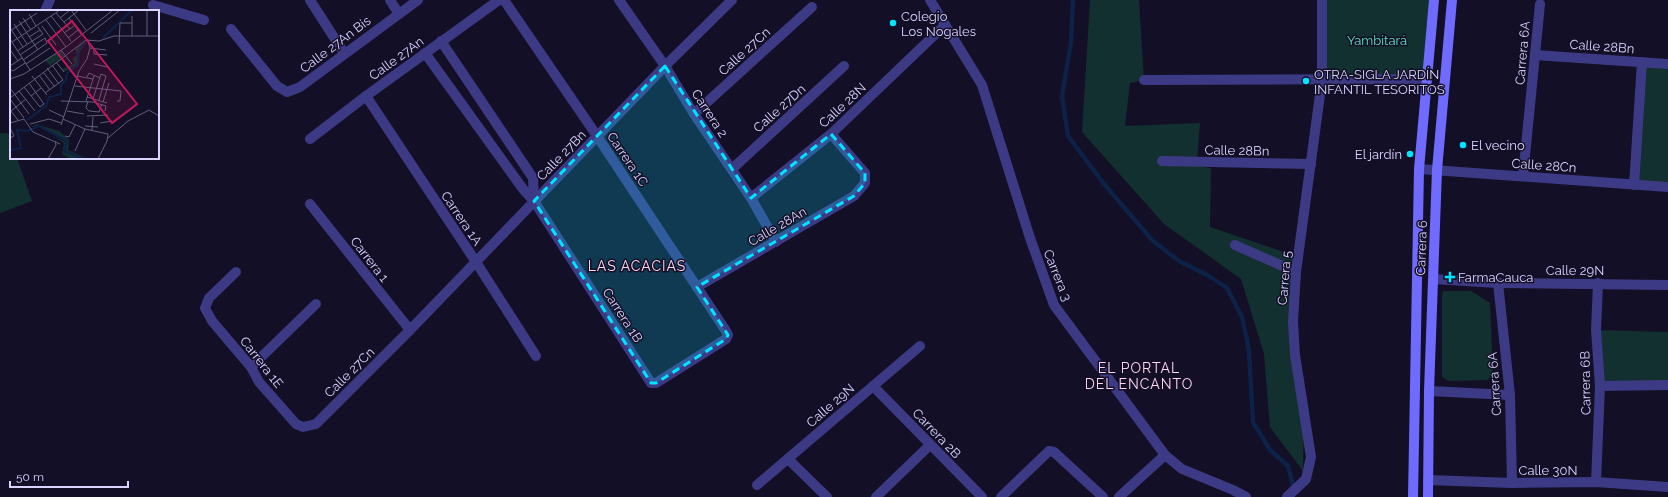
<svg xmlns="http://www.w3.org/2000/svg" width="1668" height="497" font-family="Raleway,sans-serif">
  <rect width="100%" height="100%" fill="#130f26"/>
  <g fill="#12302f">
    <path d="M1090 0H1139L1144 80 1130 83 1125 126 1200 123 1197 162H1167L1211 168 1210 227 1296 256 1293 322 1304 407 1303 471 1270 427 1264 354 1241 279 1164 224 1082 132Z"/>
    <path d="M1324 0H1434L1427 79 1322 80Z"/>
    <path d="M1642 62 1668 64V187L1634 185Z"/>
    <path d="M0 133H8L11 140V158H17L32 201 0 213Z"/>
    <path d="M1443 291H1471L1490 303 1493 374 1488 380 1449 381 1442 377V296Z"/>
    <path d="M1596 330 1668 332V386H1600Z"/>
  </g>
  <g fill="none" stroke-linecap="round" stroke-linejoin="round">
    <path stroke="#0c2248" stroke-width="4.5" d="M1073 0 1071 42 1062 96 1068 136 1104 184 1153 241 1179 261 1209 276 1227 288 1242 317 1249 350 1253 422 1270 450 1288 466 1294 490"/>
    <g stroke="#3d3a85" stroke-width="10">
      <path d="M310 0 344 53"/>
      <path d="M390 0 399 14"/>
      <path d="M619 0 665 66 694 114 751 198 776 242"/>
      <path d="M930 0 982 85 1030 238 1054 305 1165 455 1182 469 1233 490 1246 497"/>
      <path d="M153 5 204 20"/>
      <path d="M45 11 50 0"/>
      <path d="M231 29 277 86 287 92 300 87 418 0"/>
      <path d="M441 41 533 178 534 201"/>
      <path d="M425 53 523 189 534 201 651 383H656L726 339 728 335 726 331 597 136 504 0"/>
      <path d="M1535 55 1668 64"/>
      <path d="M1144 80 1427 79"/>
      <path d="M366 96 476 262 536 356"/>
      <path d="M694 114 812 7"/>
      <path d="M310 139 366 96 499 0"/>
      <path d="M1162 161 1311 164"/>
      <path d="M732 169 844 66"/>
      <path d="M1419 169 1668 187"/>
      <path d="M1523 176 1540 4"/>
      <path d="M1634 185 1642 62"/>
      <path d="M751 198 831 134 945 25"/>
      <path d="M310 204 410 330"/>
      <path d="M1235 245 1296 272"/>
      <path d="M236 272 209 298 205 308 212 321 251 367 259 382 296 424 303 427 316 424 410 330 665 66 732 0"/>
      <path d="M1433 279 1498 283 1668 285"/>
      <path d="M1498 283 1510 395 1512 483"/>
      <path d="M697 287 854 196 865 183V173L831 134"/>
      <path d="M251 367 316 304"/>
      <path d="M873 386 982 497"/>
      <path d="M1600 386 1668 385"/>
      <path d="M1429 391 1510 395"/>
      <path d="M788 459 827 497"/>
      <path d="M1428 480 1512 483 1596 482 1668 487"/>
      <path d="M1596 482 1600 386 1596 330 1598 283"/>
      <path d="M757 485 920 346"/>
      <path d="M876 497 930 445"/>
      <path d="M1001 497 1049 451 1054 452 1103 497"/>
      <path d="M1119 497 1165 455"/>
      <path d="M1287 497 1306 479 1311 457 1295 355 1293 322 1296 272 1322 80V0"/>
    </g>
    <g stroke="#6f6bff" stroke-width="10">
      <path d="M1413 497 1419 169 1434 0"/>
      <path d="M1428 497 1429 391 1437 170 1452 0"/>
    </g>
  </g>
  <path fill="#00e5ff" fill-opacity="0.2" stroke="#00e5ff" stroke-width="3" stroke-dasharray="8 5" stroke-linejoin="round" d="M665 66 751 198 831 134 865 173V183L854 196 697 287 728 335 726 339 656 383H651L534 201Z"/>
  <g fill="#00e5ff" stroke="#130f26" stroke-width="1.5">
    <circle cx="893" cy="23" r="4"/>
    <circle cx="1306" cy="81" r="4"/>
    <circle cx="1463" cy="145" r="4"/>
    <circle cx="1410" cy="154" r="4"/>
    <path d="M1448 271h4v4h4v4h-4v4h-4v-4h-4v-4h4z"/>
  </g>
  <g text-anchor="middle" stroke-width="3" stroke-linejoin="round" paint-order="stroke">
    <g font-size="13" fill="#d9d4ff" stroke="#130f26" text-anchor="start">
      <text x="901" y="21">Colegio<tspan x="901" dy="15">Los Nogales</tspan></text>
      <text x="1314" y="79">OTRA-SIGLA JARDÍN<tspan x="1314" dy="15">INFANTIL TESORITOS</tspan></text>
      <text x="1471" y="150">El vecino</text>
      <text x="1402" y="159" text-anchor="end">El jardín</text>
      <text x="1458" y="282">FarmaCauca</text>
    </g>
    <g font-size="13" fill="#5fe0c0" stroke="#130f26">
      <text x="1377" y="45">Yambitará</text>
    </g>
    <g font-size="13" fill="#d9d4ff" stroke="#130f26">
      <text transform="translate(335 44) rotate(-37)" y="5">Calle 27An Bis</text>
      <text transform="translate(1602 46) rotate(4)" y="5">Calle 28Bn</text>
      <text transform="translate(744 51) rotate(-42)" y="5">Calle 27Cn</text>
      <text transform="translate(1522 53) rotate(-85)" y="5">Carrera 6A</text>
      <text transform="translate(396 58) rotate(-36)" y="5">Calle 27An</text>
      <text transform="translate(842 105) rotate(-43)" y="5">Calle 28N</text>
      <text transform="translate(779 108) rotate(-42)" y="5">Calle 27Dn</text>
      <text transform="translate(710 113) rotate(57)" y="5">Carrera 2</text>
      <text transform="translate(1237 150) rotate(1)" y="5">Calle 28Bn</text>
      <text transform="translate(561 155) rotate(-46)" y="5">Calle 27Bn</text>
      <text transform="translate(628 159) rotate(56)" y="5">Carrera 1C</text>
      <text transform="translate(1544 165) rotate(4)" y="5">Calle 28Cn</text>
      <text transform="translate(462 218) rotate(56)" y="5">Carrera 1A</text>
      <text transform="translate(777 226) rotate(-30)" y="5">Calle 28An</text>
      <text transform="translate(1421 248) rotate(-88)" y="5">Carrera 6</text>
      <text transform="translate(370 259) rotate(52)" y="5">Carrera 1</text>
      <text x="1575" y="275">Calle 29N</text>
      <text transform="translate(1058 275) rotate(68)" y="5">Carrera 3</text>
      <text transform="translate(1284 278) rotate(-85)" y="5">Carrera 5</text>
      <text transform="translate(623 315) rotate(57)" y="5">Carrera 1B</text>
      <text transform="translate(262 362) rotate(52)" y="5">Carrera 1E</text>
      <text transform="translate(349 372) rotate(-45)" y="5">Calle 27Cn</text>
      <text transform="translate(1585 383) rotate(-91)" y="5">Carrera 6B</text>
      <text transform="translate(1494 384) rotate(-94)" y="5">Carrera 6A</text>
      <text transform="translate(830 405) rotate(-41)" y="5">Calle 29N</text>
      <text transform="translate(937 433) rotate(46)" y="5">Carrera 2B</text>
      <text x="1548" y="475">Calle 30N</text>
    </g>
    <g font-size="14" letter-spacing="1" fill="#ffd6f0" stroke="#130f26">
      <text x="637" y="271">LAS ACACIAS</text>
      <text x="1139" y="373">EL PORTAL<tspan x="1139" dy="16">DEL ENCANTO</tspan></text>
    </g>
  </g>
  <g transform="translate(10 10)">
    <rect width="149" height="149" fill="#130f26"/>
    <path d="M75 31 68 41 67 55 54 62 52 59 65 53 62 49 67 45 65 39ZM51 40 55 45 40 56 35 50ZM26 114 49 121 59 130 58 140 78 149 55 141 57 131 29 115 22 117ZM42 126 56 132 54 142 72 149H61L52 144 54 133Z" fill="#12302f"/>
    <path fill="none" stroke="#0c2248" stroke-width="2" d="M93 28 122 0M17 110 36 96 39 87 51 84V75L56 70 57 63 68 55 69 41 76 32M0 140 11 138 7 120 17 121 29 116 57 131 54 141 74 149"/>
    <path fill="none" stroke="#625e7d" stroke-width="1" d="M61 0 76 20M137 0V26M46 3 60 19M19 4 26 16M41 6 61 31M13 8 21 20M50 8 60 0M59 8 71 24M36 10 56 37M9 11 28 40M54 12 69 0M4 14 17 34M32 16 46 35M0 18 13 37M0 21 27 3M54 23 64 16M81 23 110 0M122 26V6M19 27 30 20M58 28 68 20M0 29 20 60M2 32 50 0M109 34 110 13H122M80 38 96 40M84 39V44L97 45M51 40 62 54M1 41 8 51M7 41 33 24 28 17M10 45 35 28 37 33 13 50M51 48 66 68M46 52 54 62M16 54 40 38M84 54 97 57M0 56 12 48M37 58 49 74M0 59 3 61 15 53M33 62 45 77M29 65 40 80M22 66 37 85M67 66 83 69M77 67 79 63 90 68M0 69 14 64 56 37 103 0M65 76 111 81 110 91H107M14 77 30 97 34 94 19 73M0 78 19 104M9 81 25 101M35 83 53 70 42 55M21 86 31 78M77 87 97 93M0 88 76 30 89 31 104 26H149M0 89 14 108M83 89 91 64 96 66 89 90M51 91 83 92 96 96 95 101M76 91 84 66M78 91 76 98 79 101 89 102 92 94M93 92 99 73M0 100 8 110M39 100 54 107M1 101 16 89M57 101 74 104M77 106 98 105M53 109 75 119 98 124 97 131 88 149M0 113 14 109 23 122 50 134M90 113 102 111M20 114 39 109 51 113M51 115 69 61 77 49 80 38 78 31M75 116 88 117M0 118 4 126 0 128M82 120 83 107M55 126 59 127 65 115M98 128 118 111 139 100 149 106M65 141 75 119M38 149 46 135 45 131"/>
    <path fill="#c2185b" fill-opacity="0.15" stroke="#c2185b" stroke-width="2" d="M62 11 127 94 102 113 38 31Z"/>
    <rect width="149" height="149" fill="none" stroke="#d9d4ff" stroke-width="2"/>
  </g>
  <path d="M10 481v6h118v-6" fill="none" stroke="#d9d4ff" stroke-width="2"/>
  <text x="16" y="481" font-size="12" fill="#d9d4ff" stroke="#130f26" stroke-width="3" paint-order="stroke">50 m</text>
</svg>
